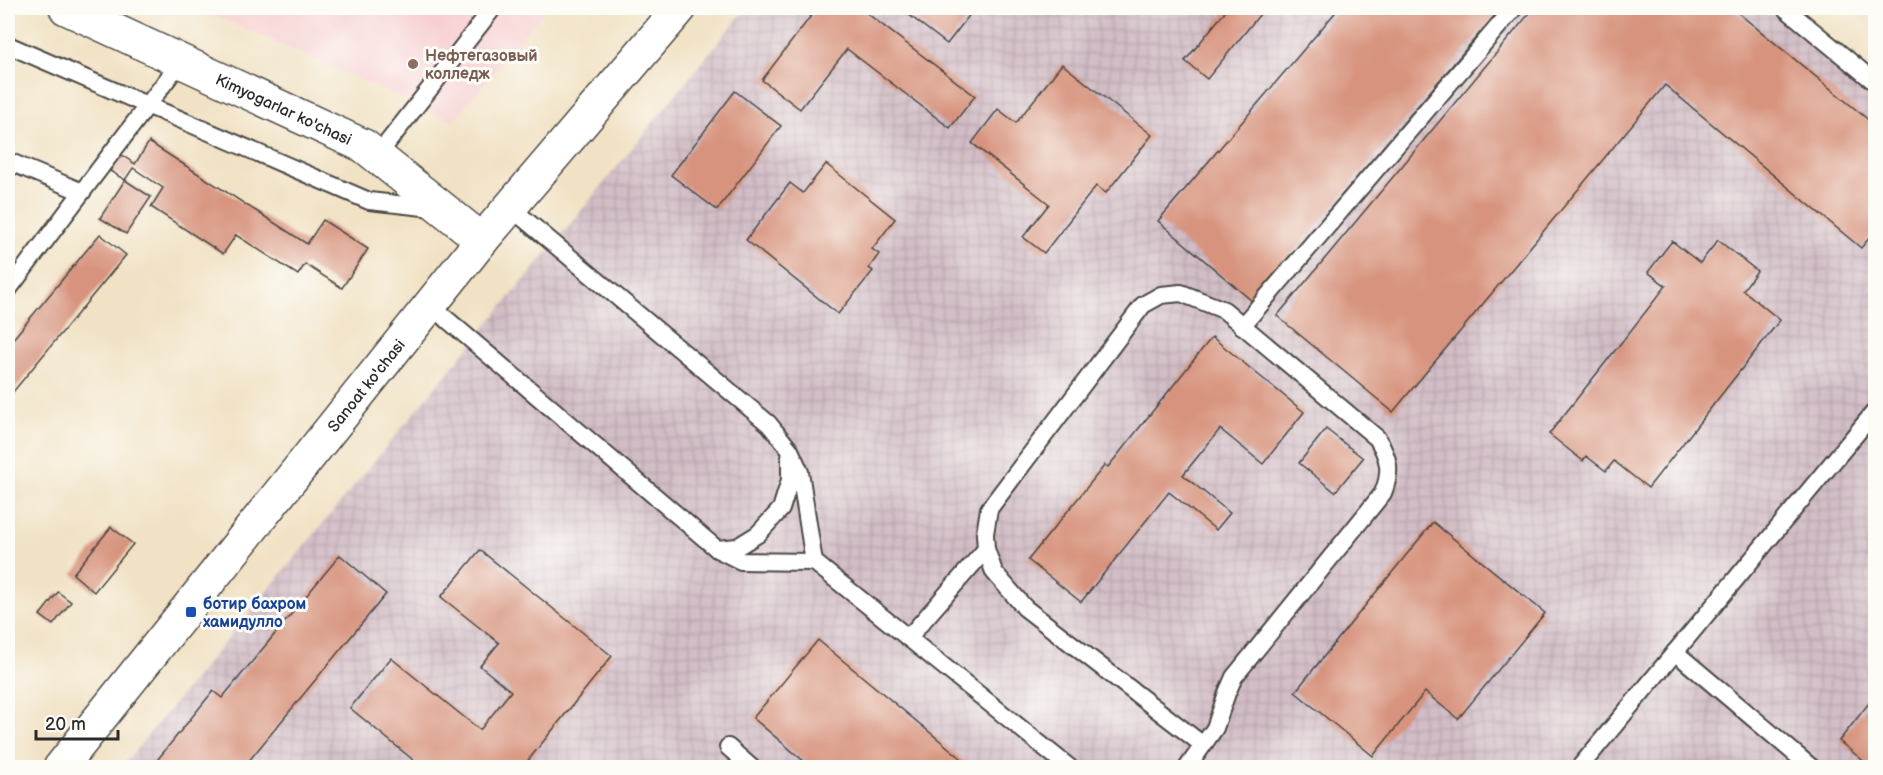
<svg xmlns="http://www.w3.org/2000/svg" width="1883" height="775" font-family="'Balsamiq Sans',sans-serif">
  <defs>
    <pattern id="industrial-grid" width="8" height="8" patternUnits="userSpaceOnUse" patternTransform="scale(1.5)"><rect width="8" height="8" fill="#d2bdc6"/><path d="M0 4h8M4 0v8" fill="none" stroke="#b4a3aa"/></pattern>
  </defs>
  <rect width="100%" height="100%" fill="#fdfcf7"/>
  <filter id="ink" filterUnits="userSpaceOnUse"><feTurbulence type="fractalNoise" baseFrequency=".0167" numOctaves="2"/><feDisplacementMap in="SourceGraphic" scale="12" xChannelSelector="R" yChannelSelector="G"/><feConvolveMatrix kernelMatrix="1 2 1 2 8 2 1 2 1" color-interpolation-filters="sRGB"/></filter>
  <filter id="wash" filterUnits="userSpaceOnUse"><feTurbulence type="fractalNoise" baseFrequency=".008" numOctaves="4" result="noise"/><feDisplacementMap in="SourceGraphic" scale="24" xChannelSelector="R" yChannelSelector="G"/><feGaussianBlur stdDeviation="1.35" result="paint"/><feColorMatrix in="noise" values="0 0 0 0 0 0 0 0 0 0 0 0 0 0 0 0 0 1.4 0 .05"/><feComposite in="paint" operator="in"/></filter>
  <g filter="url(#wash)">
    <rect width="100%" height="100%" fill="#f1e2c5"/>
    <path fill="#f7cfd1" d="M198 8H547L453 121Z"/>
    <path fill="url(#industrial-grid)" d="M746 8H1770L1875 94V767L121 768 587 204Z"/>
    <g id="blocks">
      <g fill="#d7937d">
        <path d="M817 8H860L975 96 950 128 847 49 800 109 762 80Z"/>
        <path d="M900 8H975L947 44Z"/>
        <path d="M1228 8H1265L1207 79 1185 61Z"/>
        <path d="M1339 8H1501L1252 301 1158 221Z"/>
        <path d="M1534 8H1732L1876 126V230L1861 248 1665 85 1393 412 1277 316Z"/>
        <path d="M1062 64 1152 135 1106 193 1096 186 1044 253 1023 237 1049 204 972 143 998 109 1016 123Z"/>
        <path d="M735 91 781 126 717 210 671 175Z"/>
        <path d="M149 142 307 244 323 220 368 249 342 288 305 264 298 275 236 235 223 254 151 207 163 188 133 168 125 180 110 171 120 154 135 164Z"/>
        <path d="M826 164 895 219 872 249 879 254 869 268 873 271 838 314 746 240 790 183 803 193Z"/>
        <path d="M125 180 151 197 126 234 100 218Z"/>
        <path d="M100 234 126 255 8 398V345Z"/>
        <path d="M1718 240 1757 271 1743 290 1780 320 1648 488 1614 461 1606 471 1586 456 1583 461 1549 434 1666 286 1648 272 1672 241 1700 263Z"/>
        <path d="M1212 337 1304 412 1263 464 1220 429 1183 475 1230 513 1216 530 1169 492 1081 602 1028 560 1105 465 1108 467Z"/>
        <path d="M1326 429 1363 458 1335 492 1299 463Z"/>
        <path d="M1433 522 1545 613 1458 719 1425 692 1373 756 1295 692Z"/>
        <path d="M111 527 133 544 94 592 73 574Z"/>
        <path d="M480 550 612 656 522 768H423L350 708 391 658 480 730 511 691 480 666 499 643 441 597Z"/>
        <path d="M340 555 386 594 243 768H158L154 764 213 691 222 698Z"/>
        <path d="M58 592 71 602 53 625 40 615Z"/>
        <path d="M818 640 973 768H812L753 718Z"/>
        <path d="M1869 703 1876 709V768H1872L1839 741Z"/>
      </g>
    </g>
  </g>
  <g filter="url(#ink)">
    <use href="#blocks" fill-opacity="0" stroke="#494642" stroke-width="1.5"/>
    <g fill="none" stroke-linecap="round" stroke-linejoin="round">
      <defs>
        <g id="service">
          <path d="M1785 8 1876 83"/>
          <path d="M8 45 369 201 433 208"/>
          <path d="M377 156 493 8"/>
          <path d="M8 161 82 192"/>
          <path d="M510 207 769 424 790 450 800 472 814 562"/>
          <path d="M8 290 181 61"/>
          <path d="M430 305 717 549 741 561 814 562 1070 768"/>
          <path d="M1242 326 1514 8"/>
          <path d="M717 549 737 547 758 534 781 509 790 480V457"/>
          <path d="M986 549 994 572 1025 608 1203 745"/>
          <path d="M908 638 986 549 985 534 989 509 1143 305 1161 295 1181 293 1224 310 1377 438C1389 458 1392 471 1383 493L1234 677 1227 693 1215 728 1187 768"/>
          <path d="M1675 652 1812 768"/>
          <path d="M728 747 752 768"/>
          <path d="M1579 768 1876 410"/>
        </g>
        <g id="tertiary">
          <path id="s1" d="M66 8 364 146 482 240"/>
          <path id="s2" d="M60 768 482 240 680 8"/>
        </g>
      </defs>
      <use href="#service" stroke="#494642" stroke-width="20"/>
      <use href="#tertiary" stroke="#494642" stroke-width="36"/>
      <use href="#service" stroke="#fff" stroke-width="16"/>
      <use href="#tertiary" stroke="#fff" stroke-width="33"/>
    </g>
  </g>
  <circle fill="#8d6e63" stroke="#fdfcf7" stroke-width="2" cx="413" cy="64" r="6"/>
  <rect fill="#1a4fb4" stroke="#fdfcf7" stroke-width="2" x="185" y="606" width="12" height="12" rx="3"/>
  <g text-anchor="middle" stroke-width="6" stroke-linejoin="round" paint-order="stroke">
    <g font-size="16" font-weight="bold" fill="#785e54" stroke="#fdfcf7" text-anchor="start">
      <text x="425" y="61">Нефтегазовый<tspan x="425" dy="18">колледж</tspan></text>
    </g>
    <g font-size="16" fill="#2b2b2b" stroke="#fdfcf7">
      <text dy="6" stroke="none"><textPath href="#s1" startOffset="240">Kimyogarlar ko'chasi</textPath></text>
      <text dy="6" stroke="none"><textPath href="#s2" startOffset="490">Sanoat ko'chasi</textPath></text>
    </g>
    <g font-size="16" font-weight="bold" fill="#164399" stroke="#fdfcf7" text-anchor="start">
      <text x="203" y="609">ботир бахром<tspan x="203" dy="18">хамидулло</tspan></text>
    </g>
  </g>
  <rect width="1883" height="775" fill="none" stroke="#fdfcf7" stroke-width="30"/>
  <path d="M36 730v9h82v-9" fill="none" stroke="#2b2b2b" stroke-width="3"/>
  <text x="45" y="730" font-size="18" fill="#2b2b2b" stroke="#fdfcf7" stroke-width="4.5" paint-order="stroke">20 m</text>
</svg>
